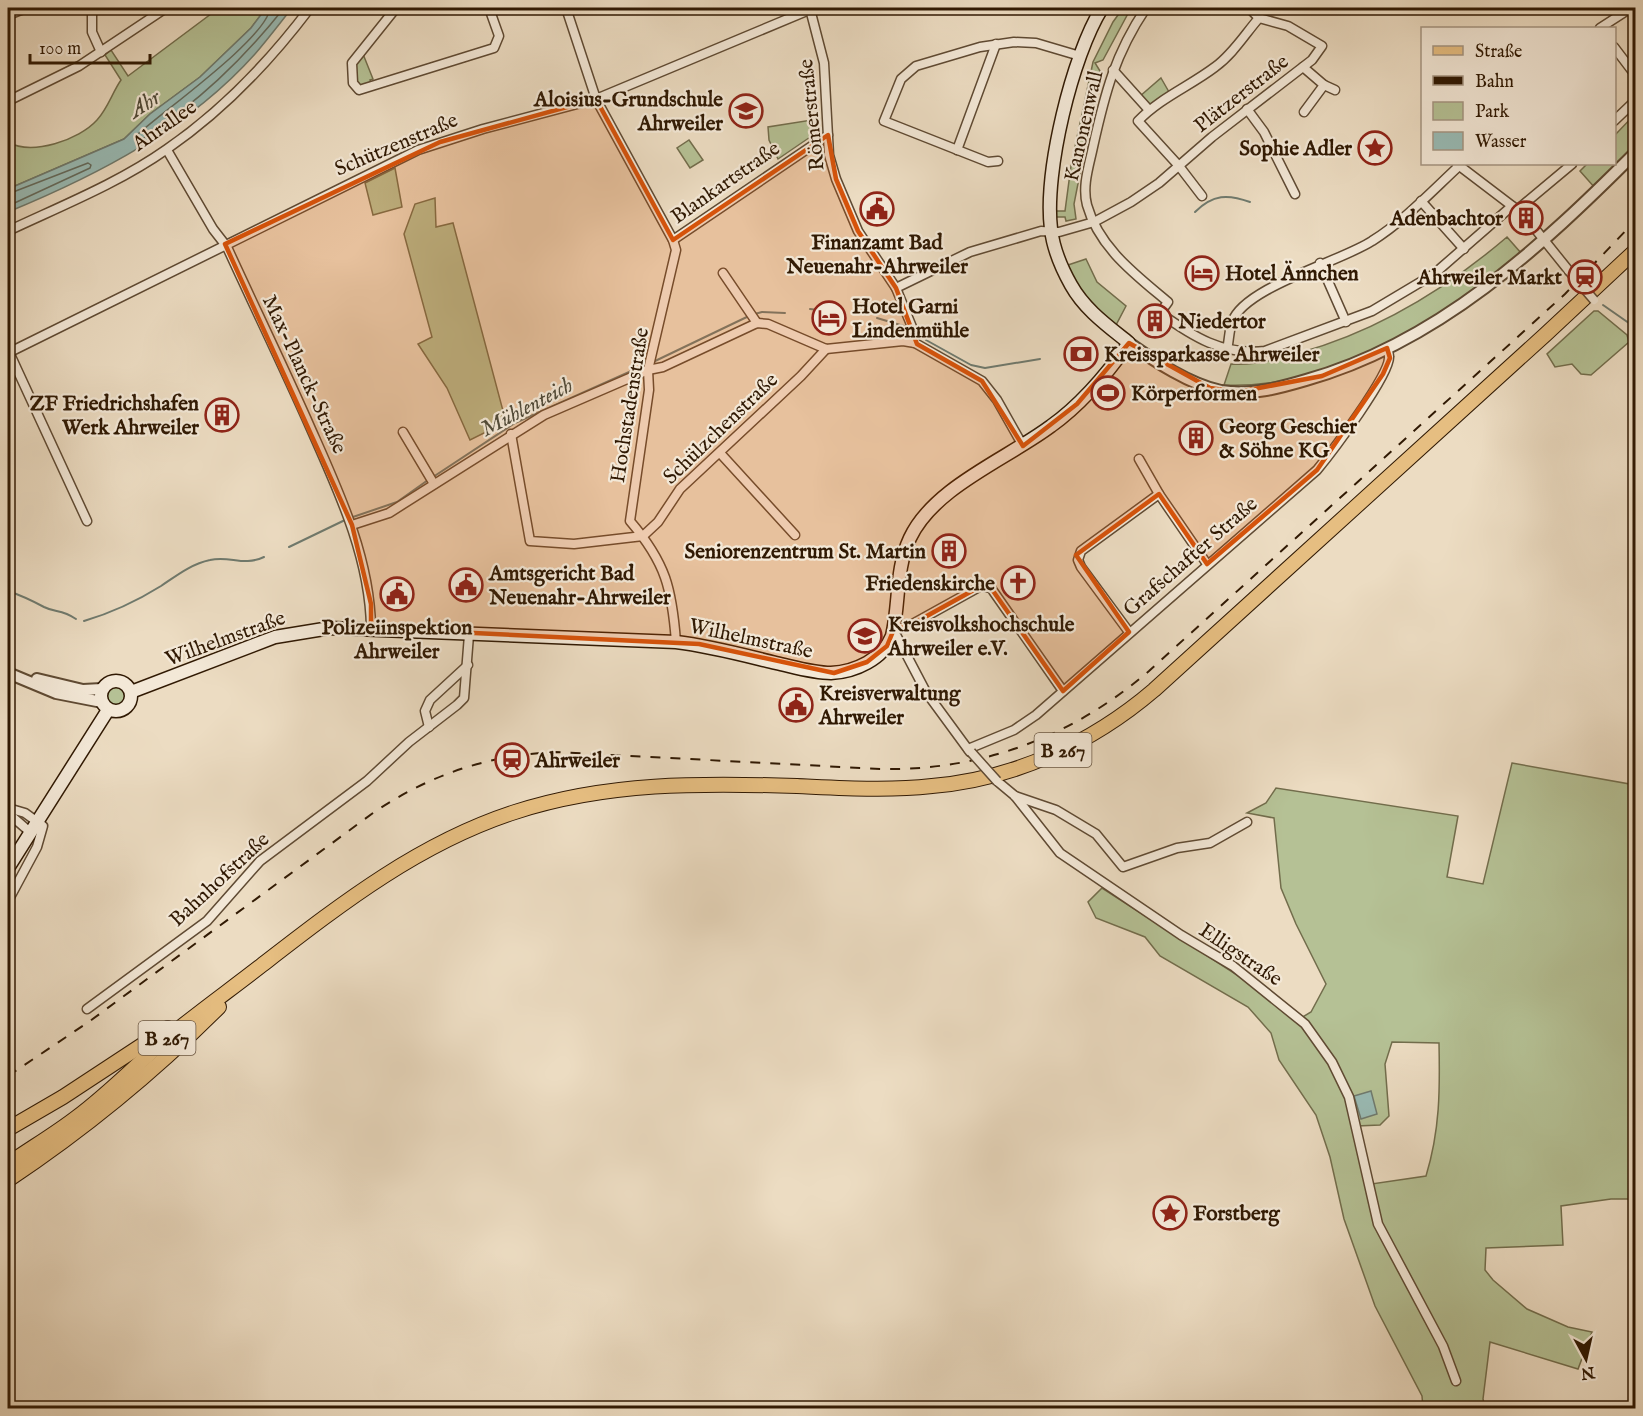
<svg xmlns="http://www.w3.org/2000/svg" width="1643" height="1416" font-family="'IM FELL English',serif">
  <rect width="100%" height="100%" fill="#ecdcc2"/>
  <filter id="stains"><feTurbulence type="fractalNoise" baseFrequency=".00333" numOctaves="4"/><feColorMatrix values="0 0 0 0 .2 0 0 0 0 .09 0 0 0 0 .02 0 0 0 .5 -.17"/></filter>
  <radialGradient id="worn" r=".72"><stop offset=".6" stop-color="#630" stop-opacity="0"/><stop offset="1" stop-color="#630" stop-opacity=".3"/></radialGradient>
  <g fill="#b5c195" stroke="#726d4c" stroke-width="1.5" fill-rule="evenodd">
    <path d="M219 8H266L251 28 200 77 150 114 124 139 8 189V142C32 156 79 140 97 120 108 108 112 93 121 80L105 55 111 50 128 76Z"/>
    <path d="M1123 8H1131L1103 60 1095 63 1100 71 1074 204 1076 219 1066 221 1065 217H1054V211H1065L1071 166 1093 62 1113 22Z"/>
    <path d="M363 54 373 79 370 80 372 85 363 87 357 83 354 66Z"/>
    <path d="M1161 78 1169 92 1149 107 1139 97Z"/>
    <path d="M1635 114V149L1595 188 1580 171 1587 164H1614L1615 135Z"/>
    <path d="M818 119 819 131 778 159 769 140 768 127Z"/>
    <path d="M689 140 703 160 690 168 677 148Z"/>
    <path d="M395 168 402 207 373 215 365 183Z"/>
    <path d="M435 198 436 227 453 223 506 422 470 440 447 388 418 344 432 337 404 234 415 204Z"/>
    <path d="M1507 237 1521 253C1499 270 1477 290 1453 306 1390 350 1302 389 1224 385L1231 364C1254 366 1277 360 1299 353 1378 331 1445 290 1507 237Z"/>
    <path d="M1086 259 1097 282 1126 306 1116 325C1094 308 1078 292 1068 265Z"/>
    <path d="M1594 311H1598L1627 335 1629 342 1591 375 1581 374 1572 364 1555 367 1547 354Z"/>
    <circle cx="117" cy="696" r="12"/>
    <path d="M1512 763 1635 785V1199H1611L1561 1206 1563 1245 1486 1248 1485 1270 1493 1280 1527 1309 1568 1327 1592 1332 1578 1369 1490 1342 1483 1399 1485 1408H1423L1422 1396 1375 1306 1344 1219 1330 1157 1316 1115 1279 1060 1271 1033 1248 1007 1160 956 1145 937 1096 918 1088 902 1102 888 1262 991 1296 1021 1311 1012 1326 984 1296 924 1281 888 1274 818 1247 813 1266 803 1276 788 1458 816 1447 877 1483 884ZM1392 1042 1439 1043C1440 1090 1440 1130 1426 1176L1365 1185 1357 1126 1380 1125 1389 1116 1385 1064Z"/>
  </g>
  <g fill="#99bbb5" stroke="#6f7a6e" stroke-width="1.5">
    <path d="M266 8H292C280 23 268 39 255 54 189 128 98 175 8 212V189L124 139 150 114 200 77 251 28Z"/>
    <path d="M1371 1091 1377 1114 1361 1119 1354 1096Z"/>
  </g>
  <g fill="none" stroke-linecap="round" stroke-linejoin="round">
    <g stroke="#646a5c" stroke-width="1.5">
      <path d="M270 8C267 38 163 111 137 135V139L141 140C198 102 242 61 284 8"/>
      <path d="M8 194 88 163 91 165 90 168 8 206"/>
    </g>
    <g stroke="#6f7a6e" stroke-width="2">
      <path d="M1195 212C1213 194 1228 194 1250 202"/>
      <path d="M1603 305 1636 328"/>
      <path d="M810 309 842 313"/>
      <path d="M877 318 907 327"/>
      <path d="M926 340 971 365 985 368 1040 359"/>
      <path d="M653 362 751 315 762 312 785 313"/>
      <path d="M433 477 515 423 647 364"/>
      <path d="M350 518 397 502 428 480"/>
      <path d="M289 547 345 520"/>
      <path d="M8 591C23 596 31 600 44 607 56 613 61 609 76 619"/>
      <path d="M84 621C111 613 137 601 161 586 176 576 191 564 210 560 230 555 243 567 264 557"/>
    </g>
    <defs>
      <g id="minor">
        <path d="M92 8V32L101 52"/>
        <path d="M396 8 352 63 353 83 359 90 494 48 499 36 489 8"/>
        <path d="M566 8 596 99 673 240 676 250 648 370 649 390 630 521C666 563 672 589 676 642"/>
        <path d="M1146 8C1115 54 1105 93 1093 147 1089 166 1082 186 1087 205 1099 248 1136 275 1168 302L1160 313C1192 336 1223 356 1265 351L1372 311 1434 274 1512 206"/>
        <path d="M1414 8H1415"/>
        <path d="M810 9 824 63 829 155 836 179 858 231 896 288 912 327 915 343"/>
        <path d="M8 15 26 8"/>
        <path d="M1600 28 1631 8"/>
        <path d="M1614 47 1636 76"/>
        <path d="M1303 67 1324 85 1304 112"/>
        <path d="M1113 70 1149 110"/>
        <path d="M1324 85 1335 90"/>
        <path d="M8 101 79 66 166 8"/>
        <path d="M1247 109 1264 132 1295 194"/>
        <path d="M1614 121 1636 100"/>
        <path d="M167 150 213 229 227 247C255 308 284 368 311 429 339 492 370 558 371 628"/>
        <path d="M957 150 996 44"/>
        <path d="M998 161 988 162 884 121 901 79 916 66 980 47 1014 42 1036 43 1080 56"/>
        <path d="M1457 164 1524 215"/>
        <path d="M1202 196 1179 166 1138 121C1160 98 1190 86 1215 67 1233 54 1245 34 1259 18"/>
        <path d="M1421 201 1464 249"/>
        <path d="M1517 210 1572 164"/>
        <path d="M1528 220 1569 271"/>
        <path d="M8 231C61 206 119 183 167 149 222 111 270 61 310 8"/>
        <path d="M673 240 828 135"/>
        <path d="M1320 263 1346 322"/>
        <path d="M723 273 757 323"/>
        <path d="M896 288 970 252 1041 231 1059 232 1094 222 1131 202 1159 183 1212 137 1312 60 1322 46 1288 26 1259 18 1249 8"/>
        <path d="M1227 350C1229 341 1229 331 1232 322 1244 287 1342 261 1372 241 1404 221 1431 192 1459 166"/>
        <path d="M9 352 87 521"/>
        <path d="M8 353 418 150 483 129 596 99 814 8"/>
        <path d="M403 432 434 484"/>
        <path d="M511 434 530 541 574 544 643 536"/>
        <path d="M720 453 795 535"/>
        <path d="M1139 459 1159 494"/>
        <path d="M352 525 389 513 544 415 648 370 663 367 757 323 768 324 826 349 903 341 915 343 982 381 997 400 1023 446"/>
        <path d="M643 536 658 522 680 489 801 376 826 349"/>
        <path d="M894 629 907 627 981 586 991 588 1063 691"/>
        <path d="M894 631 926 692 970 752"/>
        <path d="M1129 632 1081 567 1078 560 1081 551 1159 494 1207 564"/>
        <path d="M429 727 425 711 430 700 468 665"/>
        <path d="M968 749 1014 730 1036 715 1317 470C1331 453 1390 375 1389 357 1389 354 1388 351 1387 348"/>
        <path d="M997 781 1015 796 1060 853 1181 935 1233 966 1305 1024 1332 1062 1349 1097 1378 1224 1443 1346 1456 1381"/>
        <path d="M1015 796 1056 810 1096 834 1123 867 1177 848 1210 843 1247 822"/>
        <path d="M8 808 25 813 43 826 37 847 8 901"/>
        <path d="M8 813 30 832"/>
        <path d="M87 1009 207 921 260 861 367 781 409 742 457 705 464 698 469 635"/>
      </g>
      <g id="tertiary">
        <path d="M1129 343C1156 362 1189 384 1221 391 1250 396 1279 388 1306 380 1438 343 1541 247 1636 152"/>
        <path d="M8 673 56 693 102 702"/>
        <path d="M37 679 83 690 102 689"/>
      </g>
      <g id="secondary">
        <circle cx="116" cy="696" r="15"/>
        <path d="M131 692 275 637 330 628 676 642C710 646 743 655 776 663 794 667 813 673 831 673 855 672 883 659 892 636 900 603 895 570 910 538 934 487 1007 459 1051 426 1082 404 1107 374 1129 343 1108 326 1085 310 1071 285 1062 269 1053 247 1051 229 1044 172 1072 56 1102 8"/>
        <path d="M8 868 108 710"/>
      </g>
      <g id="primary">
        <path d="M8 1129 63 1097 168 1028"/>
        <path d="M8 1164C31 1148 55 1134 77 1117 108 1094 136 1065 165 1040 196 1014 230 990 262 965 341 904 419 843 515 812 607 782 701 783 797 786 842 788 888 791 932 786 1015 779 1092 743 1154 690L1546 334 1636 250"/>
        <path d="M8 1180C86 1128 153 1073 219 1007"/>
      </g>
    </defs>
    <use href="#minor" stroke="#5f4a33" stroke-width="11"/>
    <use href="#tertiary" stroke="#5f4a33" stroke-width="14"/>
    <use href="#secondary" stroke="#301903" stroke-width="15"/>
    <use href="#primary" stroke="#301903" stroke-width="16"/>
    <use href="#minor" stroke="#f3e8d7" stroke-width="8"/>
    <use href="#tertiary" stroke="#f3e8d7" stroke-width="10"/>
    <use href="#secondary" stroke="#f3e8d7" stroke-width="12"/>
    <use href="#primary" stroke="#e6be81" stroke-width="14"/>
    <path stroke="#301903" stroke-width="2" stroke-dasharray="10 10" stroke-linecap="butt" d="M8 1076 90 1021 373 813C429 775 488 755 555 752L880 769C982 771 1072 737 1149 671L1565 294 1636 220"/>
    <defs>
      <g id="minor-bridge">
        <path d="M1569 271 1594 300"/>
        <path d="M971 752 997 781"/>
      </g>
    </defs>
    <use href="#minor-bridge" stroke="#5f4a33" stroke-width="11" stroke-linecap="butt"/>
    <use href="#minor-bridge" stroke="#f3e8d7" stroke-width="8"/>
  </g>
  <path fill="#d6530b" fill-opacity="0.2" stroke="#d6530b" stroke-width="4.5" stroke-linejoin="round" d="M596 99 673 240 828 135 836 179 858 231 896 288 917 344 982 381 1023 446 1077 404 1129 343 1210 388 1238 392 1322 376 1387 348 1390 358 1383 374 1317 470 1207 564 1159 494 1076 555 1129 632 1063 691 991 588 981 586 907 627 894 629 887 646 867 662 834 673 699 644 371 628V604L352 525 225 244 440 142Z"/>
  <defs>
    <symbol id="school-ring" viewBox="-11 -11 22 22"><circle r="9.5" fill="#f3e8d7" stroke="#8f2418" stroke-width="1.5"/><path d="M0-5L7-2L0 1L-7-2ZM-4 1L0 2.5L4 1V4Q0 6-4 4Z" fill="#8f2418"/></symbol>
    <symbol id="sight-ring" viewBox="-11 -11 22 22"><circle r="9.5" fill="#f3e8d7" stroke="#8f2418" stroke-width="1.5"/><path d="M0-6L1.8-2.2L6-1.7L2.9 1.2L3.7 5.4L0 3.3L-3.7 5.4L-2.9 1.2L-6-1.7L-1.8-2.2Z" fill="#8f2418"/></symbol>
    <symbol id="civic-ring" viewBox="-11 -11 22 22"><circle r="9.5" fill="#f3e8d7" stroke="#8f2418" stroke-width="1.5"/><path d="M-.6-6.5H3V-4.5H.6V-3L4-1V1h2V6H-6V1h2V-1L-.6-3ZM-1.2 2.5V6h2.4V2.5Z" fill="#8f2418"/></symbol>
    <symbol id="building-ring" viewBox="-11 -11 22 22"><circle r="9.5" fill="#f3e8d7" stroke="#8f2418" stroke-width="1.5"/><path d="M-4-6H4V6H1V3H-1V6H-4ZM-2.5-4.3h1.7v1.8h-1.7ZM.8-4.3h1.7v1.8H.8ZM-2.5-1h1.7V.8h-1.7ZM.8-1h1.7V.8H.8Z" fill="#8f2418"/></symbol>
    <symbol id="hotel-ring" viewBox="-11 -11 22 22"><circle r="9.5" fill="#f3e8d7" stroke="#8f2418" stroke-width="1.5"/><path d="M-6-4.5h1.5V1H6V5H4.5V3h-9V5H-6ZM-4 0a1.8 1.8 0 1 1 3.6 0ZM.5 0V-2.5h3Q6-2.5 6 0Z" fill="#8f2418"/></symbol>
    <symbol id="station-ring" viewBox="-11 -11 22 22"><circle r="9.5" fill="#f3e8d7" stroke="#8f2418" stroke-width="1.5"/><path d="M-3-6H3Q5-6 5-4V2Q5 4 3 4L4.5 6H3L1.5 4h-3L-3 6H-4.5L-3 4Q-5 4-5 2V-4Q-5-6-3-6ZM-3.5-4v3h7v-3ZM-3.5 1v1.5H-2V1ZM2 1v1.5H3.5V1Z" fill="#8f2418"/></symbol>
    <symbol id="bank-ring" viewBox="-11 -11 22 22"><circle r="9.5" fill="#f3e8d7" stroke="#8f2418" stroke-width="1.5"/><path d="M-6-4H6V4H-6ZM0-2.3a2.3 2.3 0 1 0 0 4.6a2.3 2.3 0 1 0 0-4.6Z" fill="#8f2418"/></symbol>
    <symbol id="stadium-ring" viewBox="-11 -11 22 22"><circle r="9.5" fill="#f3e8d7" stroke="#8f2418" stroke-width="1.5"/><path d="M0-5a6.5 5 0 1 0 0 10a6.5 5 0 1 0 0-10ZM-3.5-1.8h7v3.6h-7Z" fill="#8f2418"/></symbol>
    <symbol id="church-ring" viewBox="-11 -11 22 22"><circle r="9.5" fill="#f3e8d7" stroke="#8f2418" stroke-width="1.5"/><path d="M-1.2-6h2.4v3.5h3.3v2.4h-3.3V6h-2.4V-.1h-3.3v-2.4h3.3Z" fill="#8f2418"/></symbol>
    <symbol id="university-ring" viewBox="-11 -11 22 22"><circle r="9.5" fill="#f3e8d7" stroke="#8f2418" stroke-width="1.5"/><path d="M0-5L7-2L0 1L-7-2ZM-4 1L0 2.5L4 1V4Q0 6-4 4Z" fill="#8f2418"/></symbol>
  </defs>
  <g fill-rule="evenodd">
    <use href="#school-ring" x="727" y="92" width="38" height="38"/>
    <use href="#sight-ring" x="1356" y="129" width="38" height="38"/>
    <use href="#civic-ring" x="858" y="190" width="38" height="38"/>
    <use href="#building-ring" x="1507" y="199" width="38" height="38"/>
    <use href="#hotel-ring" x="1183" y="254" width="38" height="38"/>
    <use href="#station-ring" x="1566" y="258" width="38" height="38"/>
    <use href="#hotel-ring" x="810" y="299" width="38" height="38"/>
    <use href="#building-ring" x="1136" y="302" width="38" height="38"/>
    <use href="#bank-ring" x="1062" y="335" width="38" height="38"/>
    <use href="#stadium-ring" x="1089" y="374" width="38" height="38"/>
    <use href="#building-ring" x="203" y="396" width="38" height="38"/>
    <use href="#building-ring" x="1177" y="419" width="38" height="38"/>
    <use href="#building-ring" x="930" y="532" width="38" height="38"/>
    <use href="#church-ring" x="999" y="564" width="38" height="38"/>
    <use href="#civic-ring" x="447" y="566" width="38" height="38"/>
    <use href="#civic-ring" x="378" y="575" width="38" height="38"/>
    <use href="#university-ring" x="846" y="617" width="38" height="38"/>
    <use href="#civic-ring" x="777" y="686" width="38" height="38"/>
    <use href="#station-ring" x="493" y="741" width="38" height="38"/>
    <use href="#sight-ring" x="1151" y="1194" width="38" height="38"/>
  </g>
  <g text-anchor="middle" stroke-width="4.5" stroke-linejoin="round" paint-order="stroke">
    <g fill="#f3e8d7" stroke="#6a5743" stroke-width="1.5">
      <rect x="1034.5" y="733" width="57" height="34" rx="4.5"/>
      <rect x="138.5" y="1021" width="57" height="34" rx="4.5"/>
    </g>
    <g font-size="20" font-weight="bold" fill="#301903">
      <text x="1063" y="757">B 267</text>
      <text x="167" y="1045">B 267</text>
    </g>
    <g font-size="21" fill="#301903" stroke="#f3e8d7">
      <text transform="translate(1241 93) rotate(-38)" y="7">Plätzerstraße</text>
      <text transform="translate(811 115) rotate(-96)" y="7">Römerstraße</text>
      <text transform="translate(164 125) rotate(-35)" y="7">Ahrallee</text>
      <text transform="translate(1083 126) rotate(-77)" y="7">Kanonenwall</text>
      <text transform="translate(396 144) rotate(-23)" y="7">Schützenstraße</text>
      <text transform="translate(725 182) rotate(-35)" y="7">Blankartstraße</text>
      <text transform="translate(305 374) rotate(65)" y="7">Max-Planck-Straße</text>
      <text transform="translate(629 405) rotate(-81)" y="7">Hochstadenstraße</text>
      <text transform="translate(720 428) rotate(-44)" y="7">Schülzchenstraße</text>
      <text transform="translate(1190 556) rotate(-41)" y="7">Grafschafter Straße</text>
      <text transform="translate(225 638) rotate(-20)" y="7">Wilhelmstraße</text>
      <text transform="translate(751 638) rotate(12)" y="7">Wilhelmstraße</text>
      <text transform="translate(219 879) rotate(-43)" y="7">Bahnhofstraße</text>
      <text transform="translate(1241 954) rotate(34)" y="7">Elligstraße</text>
    </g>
    <g font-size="21" font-weight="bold" fill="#301903" stroke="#f3e8d7" text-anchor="start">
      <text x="723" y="106" text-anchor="end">Aloisius-Grundschule<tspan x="723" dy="24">Ahrweiler</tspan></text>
      <text x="1352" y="155" text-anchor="end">Sophie Adler</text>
      <text x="1503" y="225" text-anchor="end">Adenbachtor</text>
      <text x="877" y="249" text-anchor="middle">Finanzamt Bad<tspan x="877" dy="24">Neuenahr-Ahrweiler</tspan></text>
      <text x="1225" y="280">Hotel Ännchen</text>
      <text x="1562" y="284" text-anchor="end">Ahrweiler Markt</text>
      <text x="852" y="313">Hotel Garni<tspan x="852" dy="24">Lindenmühle</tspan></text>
      <text x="1178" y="328">Niedertor</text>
      <text x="1104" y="361">Kreissparkasse Ahrweiler</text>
      <text x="1131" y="400">Körperformen</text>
      <text x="199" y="410" text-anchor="end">ZF Friedrichshafen<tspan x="199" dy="24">Werk Ahrweiler</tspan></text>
      <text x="1219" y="433">Georg Geschier<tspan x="1219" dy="24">&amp; Söhne KG</tspan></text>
      <text x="926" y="558" text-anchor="end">Seniorenzentrum St. Martin</text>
      <text x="489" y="580">Amtsgericht Bad<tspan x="489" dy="24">Neuenahr-Ahrweiler</tspan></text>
      <text x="995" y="590" text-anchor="end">Friedenskirche</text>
      <text x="888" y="631">Kreisvolkshochschule<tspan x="888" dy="24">Ahrweiler e.V.</tspan></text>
      <text x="397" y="634" text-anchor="middle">Polizeiinspektion<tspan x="397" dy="24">Ahrweiler</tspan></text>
      <text x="819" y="700">Kreisverwaltung<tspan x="819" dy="24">Ahrweiler</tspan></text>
      <text x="535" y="767">Ahrweiler</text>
      <text x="1193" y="1220">Forstberg</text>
    </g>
    <g font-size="22" font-style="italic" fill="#504a38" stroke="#f3e8d7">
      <text transform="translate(144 103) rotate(-33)" y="8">Ahr</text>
      <text transform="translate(526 406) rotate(-28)" y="8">Mühlenteich</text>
    </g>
  </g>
  <rect width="1643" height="1416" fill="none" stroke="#ecdcc2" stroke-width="30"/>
  <rect x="9" y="9" width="1625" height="1398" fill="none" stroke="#301903" stroke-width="3"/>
  <rect x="15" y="15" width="1613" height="1386" fill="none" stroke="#301903" stroke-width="1.5"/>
  <rect x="1421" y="27" width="195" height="138" fill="#f3e8d7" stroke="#a59582" stroke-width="1.5"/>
  <rect x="1433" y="46" width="30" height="9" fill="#e6be81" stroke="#a59582" stroke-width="1.5"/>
  <text x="1475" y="57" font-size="18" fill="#301903">Straße</text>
  <rect x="1433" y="76" width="30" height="9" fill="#301903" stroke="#a59582" stroke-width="1.5"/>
  <text x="1475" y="87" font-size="18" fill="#301903">Bahn</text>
  <rect x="1433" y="102" width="30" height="18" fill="#b5c195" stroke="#a59582" stroke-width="1.5"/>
  <text x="1475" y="117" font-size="18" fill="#301903">Park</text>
  <rect x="1433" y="132" width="30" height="18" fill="#99bbb5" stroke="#a59582" stroke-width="1.5"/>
  <text x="1475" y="147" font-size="18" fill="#301903">Wasser</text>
  <g transform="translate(1586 1359) rotate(172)" stroke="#f3e8d7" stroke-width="4.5" paint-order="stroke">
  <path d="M0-4.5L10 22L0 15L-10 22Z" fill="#301903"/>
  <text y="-9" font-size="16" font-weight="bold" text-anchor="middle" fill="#301903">N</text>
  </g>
  <path d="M30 54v9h120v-9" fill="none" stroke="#301903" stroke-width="3"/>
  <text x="39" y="54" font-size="18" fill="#301903" stroke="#f3e8d7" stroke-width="4.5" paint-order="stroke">100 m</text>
  <rect width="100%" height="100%" filter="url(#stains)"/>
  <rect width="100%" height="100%" fill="url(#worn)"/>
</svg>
